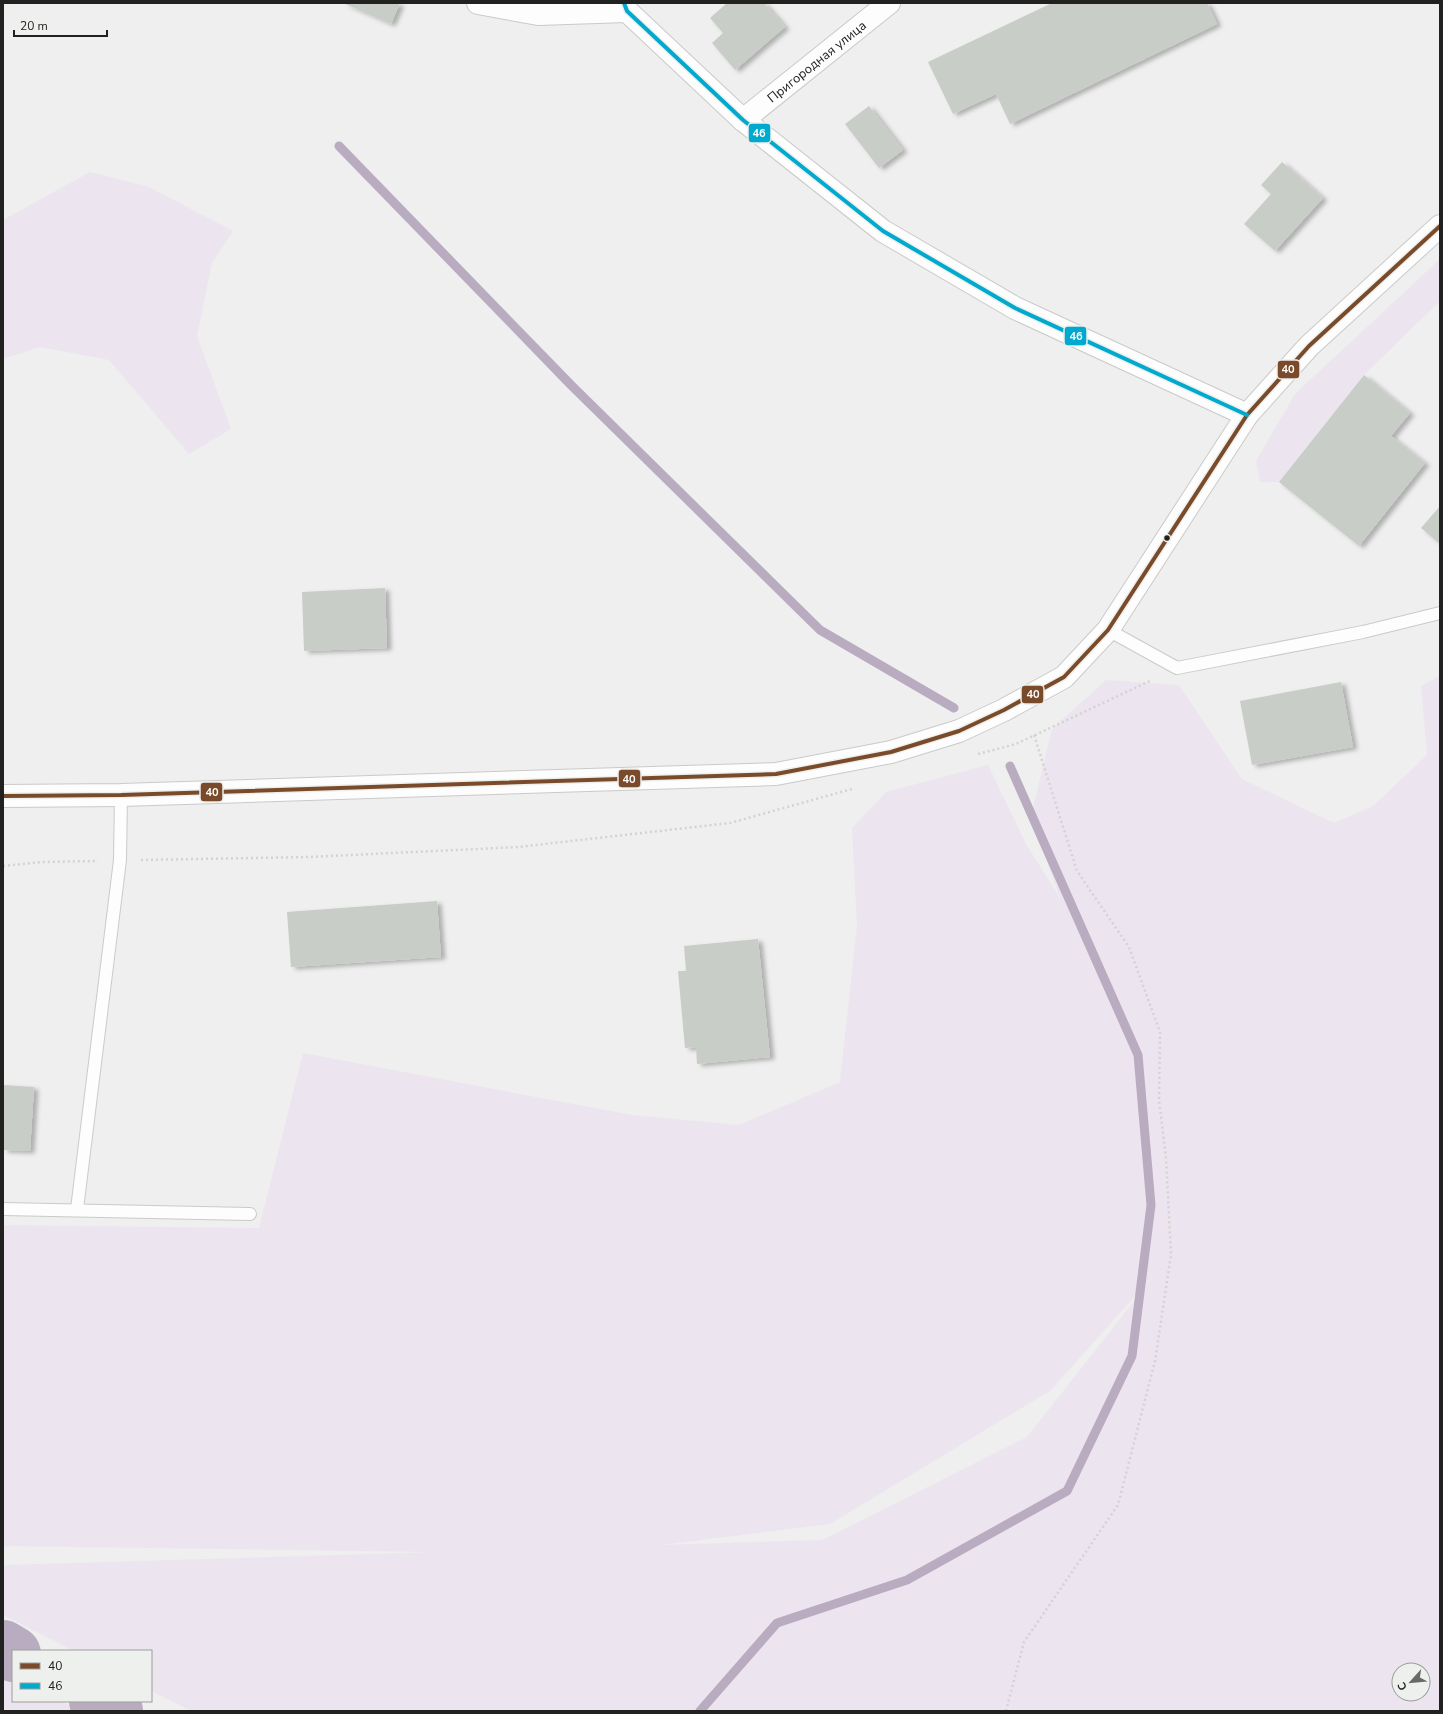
<svg xmlns="http://www.w3.org/2000/svg" width="1443" height="1714" font-family="'Nunito Sans',sans-serif">
  <defs>
    <filter id="shadow"><feDropShadow dx="4.5" dy="2.5" stdDeviation="2" flood-color="#0004"/></filter>
  </defs>
  <rect width="100%" height="100%" fill="#eeefee"/>
  <g fill="#ece5ef" fill-rule="evenodd">
    <path d="M90 172 149 187 233 231 212 263 197 336 231 429 189 454 109 360 40 347 3 359V220Z"/>
    <path d="M1440 259V301L1364 375 1279 482H1260L1256 461 1295 394Z"/>
    <path d="M1440 676V1711H191L151 1691V1651H74L3 1615V1565L435 1552 3 1546V1225L259 1228 303 1053 632 1115 739 1125 840 1082 857 925 852 828 886 792 988 765 1026 844 1060 898 1031 816 1052 729 1106 680 1179 685 1242 779 1334 823 1373 806 1427 755 1421 686ZM1156 1273 1027 1437 822 1540 661 1545 830 1524 1050 1391ZM1399 1670H1423V1694H1399Z"/>
    <path d="M3 1663 13 1669V1701H62L77 1711H3Z"/>
  </g>
  <g fill="none" stroke-linecap="round" stroke-linejoin="round">
    <g stroke="#baacc0" stroke-width="9">
      <path d="M339 146 571 385 820 630 954 708"/>
      <path d="M700 1711 777 1623 907 1580 1067 1491 1132 1356 1151 1205 1138 1055 1010 766"/>
    </g>
    <g stroke="#baacc0" stroke-width="56">
      <path d="M3 1648 13 1654"/>
      <path d="M97 1701 115 1711"/>
    </g>
  </g>
  <g fill="#c9cdc7" filter="url(#shadow)">
    <path d="M343 3H400L391 24Z"/>
    <path d="M727 3H764L785 27 735 70 712 43 723 33 710 18Z"/>
    <path d="M1052 3H1207L1217 24 1010 124 996 94 953 114 928 62Z"/>
    <path d="M869 106 903 150 879 168 845 124Z"/>
    <path d="M1282 162 1323 198 1275 251 1244 224 1271 194 1261 185Z"/>
    <path d="M1364 375 1410 413 1391 436 1425 463 1359 546 1279 482Z"/>
    <path d="M1440 506V544L1421 528Z"/>
    <path d="M385 588 387 648 304 651 302 592Z"/>
    <path d="M1341 682 1353 747 1252 765 1240 701Z"/>
    <path d="M437 901 441 957 291 967 287 912Z"/>
    <path d="M758 939 770 1057 697 1064 696 1047 685 1048 678 971H686L684 946Z"/>
    <path d="M3 1085 34 1087 30 1151 3 1150Z"/>
  </g>
  <g fill="none" stroke-linecap="round" stroke-linejoin="round">
    <defs>
      <g id="lane">
        <path d="M1108 630 1177 668 1363 632 1440 613"/>
        <path d="M3 1209 250 1214"/>
        <path d="M77 1209 120 860 121 795"/>
      </g>
      <g id="street">
        <path d="M478 3 538 14 627 11"/>
        <path d="M624 3 627 11 743 120 883 231 1015 308 1247 415"/>
        <path id="s1" d="M743 120 889 3"/>
      </g>
      <path id="secondary" d="M3 796 121 795 776 774 891 752 959 731 1004 710 1064 677 1108 630 1247 415 1309 346 1440 226"/>
    </defs>
    <use href="#lane" stroke="#cacbc9" stroke-width="14"/>
    <use href="#street" stroke="#cacbc9" stroke-width="24"/>
    <use href="#secondary" stroke="#cacbc9" stroke-width="24"/>
    <g stroke="#d3d3d2" stroke-width="2.5" stroke-dasharray="2 3" stroke-linecap="butt">
      <path d="M978 754 1016 744 1152 680"/>
      <path d="M141 860 309 857 518 847 730 823 852 789"/>
      <path d="M3 866 42 862 98 861"/>
      <path d="M1006 1711 1024 1642 1118 1505 1155 1361 1171 1255 1166 1158 1159 1100 1160 1032 1129 947 1077 871 1034 735"/>
    </g>
    <use href="#lane" stroke="#fcfdfc" stroke-width="12"/>
    <use href="#street" stroke="#fcfdfc" stroke-width="22"/>
    <use href="#secondary" stroke="#fcfdfc" stroke-width="22"/>
    <defs>
      <path id="bus-1" d="M3 796 121 795 776 774 891 752 959 731 1004 710 1064 677 1108 630 1247 415 1309 346 1440 226"/>
      <path id="bus-2" d="M624 3 627 11 743 120 883 231 1015 308 1247 415"/>
    </defs>
    <use href="#bus-1" stroke="#eef0ed" stroke-width="7"/>
    <use href="#bus-2" stroke="#eef0ed" stroke-width="7"/>
    <use href="#bus-1" stroke="#7a4b2a" stroke-width="4"/>
    <use href="#bus-2" stroke="#00a9ce" stroke-width="4"/>
  </g>
  <circle fill="#212120" stroke="#eef0ed" stroke-width="1.5" cx="1167" cy="538" r="3.5"/>
  <g text-anchor="middle" stroke-width="3" stroke-linejoin="round" paint-order="stroke">
    <g font-size="13" fill="#212120" stroke="#eef0ed">
      <text dy="5" stroke="none"><textPath href="#s1" startOffset="94">Пригородная улица</textPath></text>
    </g>
  </g>
  <g stroke="#eef0ed" stroke-width="1.5">
    <rect x="748" y="123" width="23" height="20" rx="4" fill="#00a9ce"/>
    <rect x="1064" y="326" width="23" height="20" rx="4" fill="#00a9ce"/>
    <rect x="1277" y="360" width="23" height="19" rx="4" fill="#7a4b2a"/>
    <rect x="1021" y="685" width="23" height="19" rx="4" fill="#7a4b2a"/>
    <rect x="618" y="769" width="23" height="19" rx="4" fill="#7a4b2a"/>
    <rect x="200" y="782" width="23" height="20" rx="4" fill="#7a4b2a"/>
  </g>
  <g font-size="11" text-anchor="middle" font-weight="bold" fill="#fff">
    <text x="759" y="137">46</text>
    <text x="1076" y="340">46</text>
    <text x="1288" y="373">40</text>
    <text x="1033" y="698">40</text>
    <text x="629" y="783">40</text>
    <text x="212" y="796">40</text>
  </g>
  <rect width="1443" height="1714" fill="none" stroke="#212120" stroke-width="8"/>
  <rect x="12" y="1650" width="140" height="52" fill="#eef0ed" stroke="#9c9d9b"/>
  <rect x="20" y="1663" width="20" height="6" fill="#7a4b2a" stroke="#9c9d9b"/>
  <text x="48" y="1670" font-size="12" fill="#212120">40</text>
  <rect x="20" y="1683" width="20" height="6" fill="#00a9ce" stroke="#9c9d9b"/>
  <text x="48" y="1690" font-size="12" fill="#212120">46</text>
  <g transform="translate(1411 1682) rotate(243)"><circle r="19" fill="#eef0ed" stroke="#9c9d9b"/>
  <path d="M0-3L7 15L0 10L-7 15Z" fill="#696968"/>
  <text y="-6" font-size="11" font-weight="bold" text-anchor="middle" fill="#212120">С</text>
  </g>
  <path d="M14 30v6h93v-6" fill="none" stroke="#212120" stroke-width="2"/>
  <text x="20" y="30" font-size="12" fill="#212120" stroke="#eef0ed" stroke-width="3" paint-order="stroke">20 m</text>
</svg>
